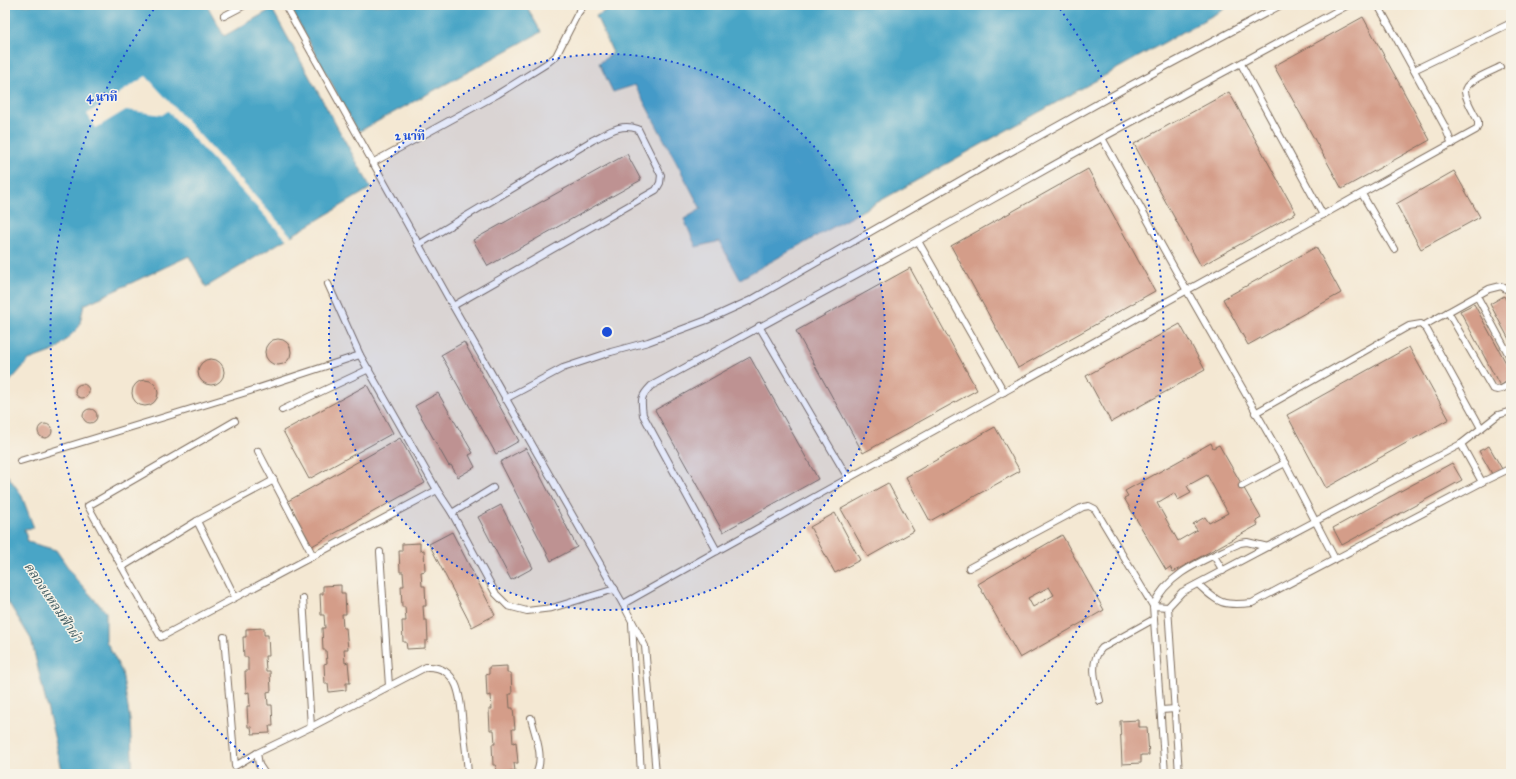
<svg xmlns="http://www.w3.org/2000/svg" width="1516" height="779" font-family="'IM FELL Great Primer','Noto Serif Thai',serif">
  <rect width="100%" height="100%" fill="#f7f3e8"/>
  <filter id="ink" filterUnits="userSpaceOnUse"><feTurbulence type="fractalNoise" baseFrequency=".025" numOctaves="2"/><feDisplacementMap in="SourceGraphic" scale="8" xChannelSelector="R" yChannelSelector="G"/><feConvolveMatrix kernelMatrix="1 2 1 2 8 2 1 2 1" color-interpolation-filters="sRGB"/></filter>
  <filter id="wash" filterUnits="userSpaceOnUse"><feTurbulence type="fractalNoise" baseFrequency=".012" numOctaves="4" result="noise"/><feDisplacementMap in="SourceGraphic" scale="16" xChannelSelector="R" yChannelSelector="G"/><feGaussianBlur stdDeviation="0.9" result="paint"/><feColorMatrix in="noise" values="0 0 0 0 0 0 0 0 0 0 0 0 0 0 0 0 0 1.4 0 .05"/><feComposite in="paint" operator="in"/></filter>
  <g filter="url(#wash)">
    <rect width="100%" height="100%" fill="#f4e8d3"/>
    <g fill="#48a5c6" stroke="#426872">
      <path d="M5 5H207L224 36 272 9 371 188 206 287 189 256 84 305 79 327 56 350 29 360 5 387Z"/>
      <path d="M289 5H526L541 32 358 132Z"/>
      <path d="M616 5H1224L1226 8 740 279 719 241 696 247 684 219 701 209 635 85 613 92 599 63 613 53 596 16Z"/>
      <path d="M5 472 21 494 34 528 24 529 28 542 56 550 76 579 106 612V641L122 672 130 720 133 774H63L31 639 5 597Z"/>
    </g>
    <path fill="#f4e8d3" d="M146 76 293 238 288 241 168 111 162 115 126 110 96 128 87 114Z"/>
    <g id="blocks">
      <g fill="#d49d89" fill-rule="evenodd">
        <path d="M1363 17 1430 140 1342 189 1274 66Z"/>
        <path d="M1229 92 1296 213 1201 266 1134 144Z"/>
        <path d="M627 154 641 180 488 266 473 240Z"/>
        <path d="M1088 169 1155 291 1018 368 951 246Z"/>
        <path d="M1454 171 1480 217 1421 249 1396 204Z"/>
        <path d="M1316 247 1341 293 1248 345 1223 299Z"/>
        <path d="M910 268 977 390 863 453 796 331Z"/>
        <path d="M1504 296 1511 309V343L1490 304Z"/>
        <path d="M1474 304 1511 372V380L1500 386 1460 311Z"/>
        <path d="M1180 324 1205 370 1111 422 1086 376Z"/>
        <circle cx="278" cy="352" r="13"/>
        <path d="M464 342 519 441 496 454 441 355Z"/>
        <path d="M1409 347 1449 419 1326 488 1287 415Z"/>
        <path d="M750 357 818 479 723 532 655 410Z"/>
        <circle cx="211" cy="372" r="13"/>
        <circle cx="145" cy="393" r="13"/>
        <circle cx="82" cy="391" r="7"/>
        <path d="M367 385 393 433 309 479 283 431Z"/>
        <path d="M438 393 473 453 469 455 475 467 458 477 451 465 449 466 415 406Z"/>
        <circle cx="90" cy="416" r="7"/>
        <circle cx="45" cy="431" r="7"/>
        <path d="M995 427 1020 471 930 521 906 477Z"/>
        <path d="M400 438 425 483 312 546 288 501Z"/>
        <path d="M1211 443 1213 448 1219 445 1261 518 1256 521 1258 525 1173 572 1170 567 1166 570 1124 498 1128 496 1125 491ZM1207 475 1228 513 1209 523 1205 517 1193 524 1197 530 1178 541 1157 503 1174 493 1178 500 1191 493 1187 486Z"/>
        <path d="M1489 446 1502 469 1492 474 1479 451Z"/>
        <path d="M526 448 577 547 551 561 500 462Z"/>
        <path d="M1452 463 1462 480 1342 545 1333 528Z"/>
        <path d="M888 483 914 531 868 557 841 509Z"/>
        <path d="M501 505 533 568 511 580 478 517Z"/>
        <path d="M835 513 860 560 835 573 810 527Z"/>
        <path d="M452 532 495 615 472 627 429 544Z"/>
        <path d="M1062 535 1104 610 1020 658 978 584ZM1049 587 1054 595 1033 607 1028 598Z"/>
        <path d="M420 543V551L424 550 425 571 421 572 422 586H425L426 606H423L424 620H427L428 641H425V648L407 649 406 642H403L402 621H406L405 607H402L401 586H404L403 572H400L399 551H402V544Z"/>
        <path d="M341 585V593H345L346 614H342L343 628H346L348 649H344L345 663 348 662 350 683H346V690L329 692 328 684H325L324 664 327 663 326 650H323L322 628H325L324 615H321L320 594H323V586Z"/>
        <path d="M264 628V635H268L269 656H265L266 671H270L271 691 267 692 268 705H272L273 726H269L270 733 252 734 251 727H248L247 706H250L249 692 246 693 245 671H248V657H244L243 637H246V629Z"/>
        <path d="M507 666V673H511L512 694H509L510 708H513L515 729H512L513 743 516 742 518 763H514L515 771 497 772 496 765H493L492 744H495L494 730H490L489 709H492L491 695 487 696 486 675 489 674V667Z"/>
        <path d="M1139 720V727H1147L1149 755H1141V763L1122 764 1120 721Z"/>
      </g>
    </g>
  </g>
  <g filter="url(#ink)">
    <use href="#blocks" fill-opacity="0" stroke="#7c6c5d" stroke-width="1"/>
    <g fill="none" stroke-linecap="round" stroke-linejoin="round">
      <defs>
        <g id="lane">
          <path d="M285 5 453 306 623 604"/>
          <path d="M1378 5 1444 125 1452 144"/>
          <path d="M224 16 245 5"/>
          <path d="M1241 64 1323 215"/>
          <path d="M1414 70 1511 23"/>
          <path d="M1102 138 1187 291 1285 463 1335 559"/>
          <path d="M372 163 498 94 546 64 556 56 578 13 584 5"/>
          <path d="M1362 194 1394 249"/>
          <path d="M918 241 1004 392"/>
          <path d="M418 245 593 140C609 132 620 123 638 129L661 175 660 183 656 190 453 306"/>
          <path d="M328 284 360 355 437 490 452 513 496 594 508 606 527 611 552 608 615 589"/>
          <path d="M1477 296 1511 359"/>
          <path d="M1448 312 1492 388C1498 393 1505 387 1511 383"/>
          <path d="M759 326 848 478"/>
          <path d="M1423 326 1489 289 1501 286 1511 292"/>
          <path d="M505 399 563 368 611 352 648 342 707 320 751 300 989 164 1131 85 1281 5"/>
          <path d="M282 410 369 369"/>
          <path d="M1255 413 1409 326 1421 324 1427 330 1481 428"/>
          <path d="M235 421 88 506 161 637 437 490"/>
          <path d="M258 451 313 556"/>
          <path d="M20 461 250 391 360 355"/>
          <path d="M1482 482 1511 468"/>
          <path d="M1242 486 1285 463"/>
          <path d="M452 513 493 488"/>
          <path d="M197 521 235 597"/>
          <path d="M717 551 643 415C641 400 640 397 651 386L918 241 1102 138 1348 5"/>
          <path d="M380 552 389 686"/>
          <path d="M1214 556 1223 571"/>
          <path d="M122 567 197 521 274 480"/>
          <path d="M969 568 1083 507 1089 506 1095 509 1153 606"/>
          <path d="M1198 584C1219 604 1223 606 1252 603L1482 482 1461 444"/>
          <path d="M303 598 311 727"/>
          <path d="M1153 606 1168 607 1182 592 1461 444 1498 415 1511 411"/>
          <path d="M1168 607 1179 774"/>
          <path d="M632 623 641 774"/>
          <path d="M224 637 235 766 257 753 311 727 426 667C461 665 461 703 463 728 465 743 467 759 468 774"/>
          <path d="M1100 701C1096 684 1088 662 1102 648L1154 619"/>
          <path d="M1161 710 1176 709"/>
          <path d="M531 718C535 735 545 757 536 774"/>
          <path d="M257 753 259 765 265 774"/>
          <path d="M656 774 645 646 623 604 717 551 1476 130 1478 126V121C1474 113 1466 101 1465 92 1464 81 1491 72 1500 67"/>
          <path d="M1165 774 1153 606C1168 571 1208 559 1240 543L1247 542 1268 547"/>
        </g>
      </defs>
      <use href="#lane" stroke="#7c6c5d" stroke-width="8"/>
      <use href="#lane" stroke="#fff" stroke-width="6"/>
    </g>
  </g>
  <circle cx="607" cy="332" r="278" fill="#1d4ed8" fill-opacity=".12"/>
  <g fill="none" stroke="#1d4ed8" stroke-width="2" stroke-dasharray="2 4">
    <circle cx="607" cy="332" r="278"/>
    <path d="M268 774A557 557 0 0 1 154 9M1060 9A557 557 0 0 1 946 774"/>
  </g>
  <g text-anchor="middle" stroke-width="3" stroke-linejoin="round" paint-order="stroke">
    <g font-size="13" font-style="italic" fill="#405b61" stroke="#f7f3e8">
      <text transform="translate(54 602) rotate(56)" y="5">คลองแหลมฟ้าผ่า</text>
    </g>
  </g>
  <circle cx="607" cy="332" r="6" fill="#1d4ed8" stroke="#f7f3e8" stroke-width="2"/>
  <g font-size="12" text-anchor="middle" font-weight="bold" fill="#1d4ed8" stroke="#f7f3e8" stroke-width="3" stroke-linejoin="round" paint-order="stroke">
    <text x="102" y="101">4 นาที</text>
    <text x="410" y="140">2 นาที</text>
  </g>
  <rect width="1516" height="779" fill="none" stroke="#f7f3e8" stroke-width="20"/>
</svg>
